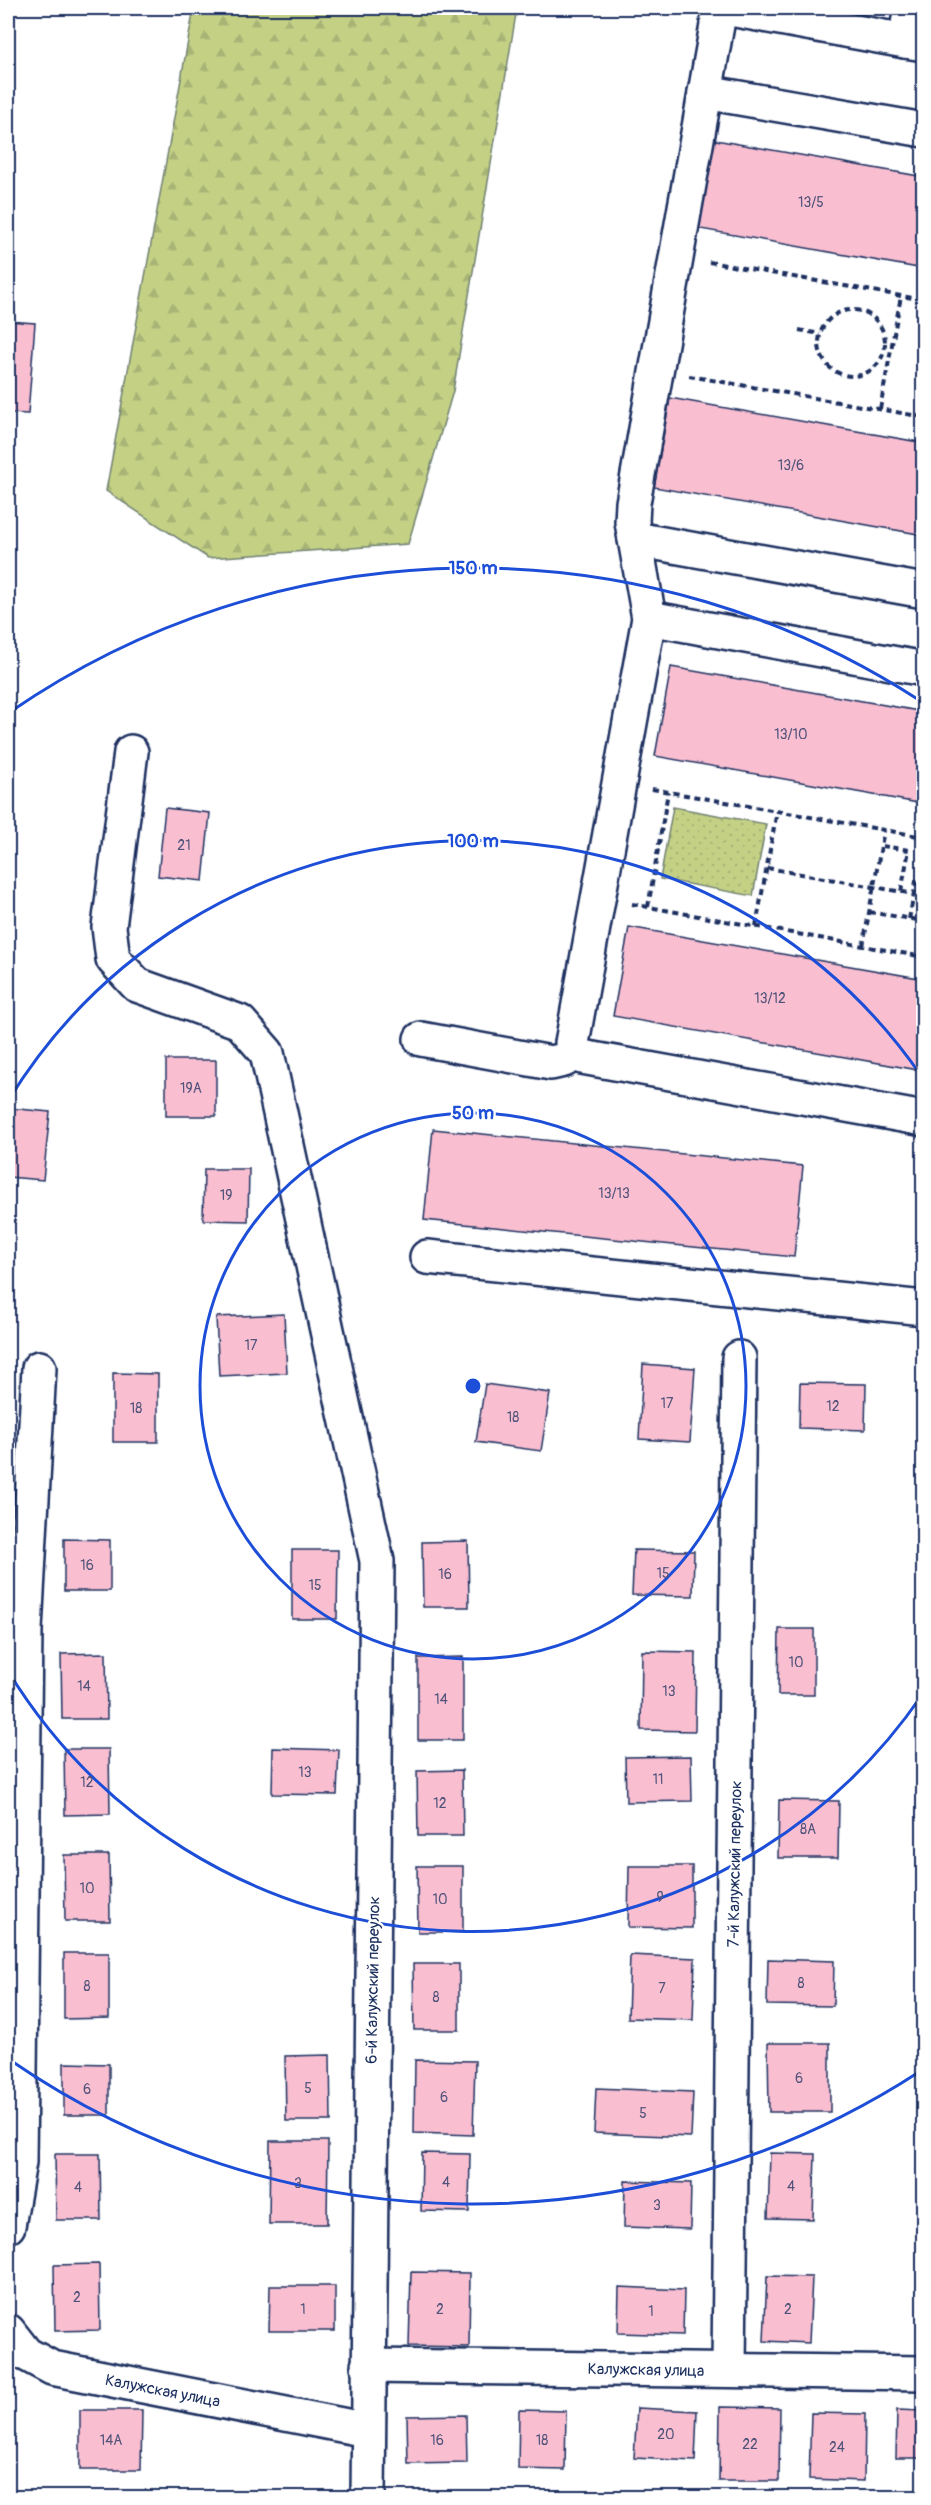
<svg xmlns="http://www.w3.org/2000/svg" width="931" height="2505" font-family="Pangolin,sans-serif">
  <defs>
    <pattern id="grass-dots" width="8" height="8" patternUnits="userSpaceOnUse" patternTransform="scale(1.5)"><rect width="8" height="8" fill="#c4d185"/><path d="M2 2h.1M6 6h.1" fill="none" stroke="#a8b475" stroke-width="1.8" stroke-linecap="round"/></pattern>
    <pattern id="forest-firs" width="22" height="20" patternUnits="userSpaceOnUse" patternTransform="scale(1.5)"><rect width="22" height="20" fill="#c4d185"/><path d="M5 1l3.5 6h-7zM16 11l3.5 6h-7z" fill="#a8b475"/></pattern>
  </defs>
  <rect width="100%" height="100%" fill="#fff"/>
  <filter id="ink" filterUnits="userSpaceOnUse"><feTurbulence type="fractalNoise" baseFrequency=".0167" numOctaves="2"/><feDisplacementMap in="SourceGraphic" scale="12" xChannelSelector="R" yChannelSelector="G"/><feConvolveMatrix kernelMatrix="1 2 1 2 8 2 1 2 1" color-interpolation-filters="sRGB"/></filter>
  <g filter="url(#ink)">
    <path fill="url(#grass-dots)" stroke="#708072" stroke-width="1.5" d="M673 807 766 824 753 896 660 879Z"/>
    <path fill="url(#forest-firs)" stroke="#708072" stroke-width="1.5" d="M194 8H517L453 391 408 544 208 558 106 491Z"/>
    <g fill="#f9bfd1" stroke="#1b2f5e" stroke-width="1.5">
      <path d="M710 139 924 177V269L695 228Z"/>
      <path d="M8 321 35 323 28 414 8 413Z"/>
      <path d="M670 398 924 443V535L654 487Z"/>
      <path d="M671 667 924 712V804L655 756Z"/>
      <path d="M165 808 210 813 203 881 158 876Z"/>
      <path d="M629 927 924 979V1071L613 1016Z"/>
      <rect x="166" y="1060" width="50" height="56"/>
      <path d="M8 1108 50 1112 43 1180 8 1177Z"/>
      <path d="M433 1129 803 1166 794 1257 424 1220Z"/>
      <path d="M204 1169H249L248 1221 203 1220Z"/>
      <path d="M8 1251 12 1252 8 1297Z"/>
      <path d="M284 1314 287 1373 219 1376 216 1317Z"/>
      <path d="M643 1364 695 1368 690 1442 639 1439Z"/>
      <path d="M113 1373 158 1374V1442H113Z"/>
      <path d="M800 1383 866 1384 865 1430 799 1428Z"/>
      <path d="M485 1384 550 1393 541 1451 476 1442Z"/>
      <path d="M64 1539 110 1540V1591H64Z"/>
      <path d="M468 1541 469 1607H423L422 1542Z"/>
      <path d="M292 1550H338L337 1619H292Z"/>
      <path d="M634 1550 694 1551 693 1596 632 1595Z"/>
      <path d="M779 1629H814V1695H778Z"/>
      <path d="M642 1651 696 1652 695 1731 641 1730Z"/>
      <path d="M106 1653 107 1719H62L61 1654Z"/>
      <path d="M463 1657V1740H418V1658Z"/>
      <path d="M273 1748 339 1750 337 1795 272 1794Z"/>
      <path d="M64 1749H109L110 1814 65 1815Z"/>
      <path d="M691 1756 692 1801 626 1802 625 1757Z"/>
      <path d="M462 1770 463 1836H418L417 1771Z"/>
      <path d="M779 1800 839 1801 838 1858H778Z"/>
      <path d="M64 1855H109L110 1921H65Z"/>
      <path d="M417 1866H463V1932H418Z"/>
      <path d="M629 1866H692V1928L628 1927Z"/>
      <path d="M64 1953H109V2018L64 2019Z"/>
      <path d="M630 1955 695 1958 693 2020 628 2018Z"/>
      <path d="M768 1959 834 1961 833 2006 767 2005Z"/>
      <path d="M413 1964H459V2030H414Z"/>
      <path d="M768 2043H830V2112H769Z"/>
      <path d="M330 2055 331 2121H286L285 2056Z"/>
      <path d="M415 2060 475 2061 473 2135 414 2133Z"/>
      <path d="M64 2063 109 2064V2115H64Z"/>
      <path d="M596 2088 693 2092 691 2137 594 2133Z"/>
      <path d="M270 2141H328L327 2224H269Z"/>
      <path d="M422 2153 470 2154 469 2212 421 2211Z"/>
      <path d="M770 2153 815 2154 813 2219 768 2218Z"/>
      <path d="M55 2154H100L101 2220H56Z"/>
      <path d="M625 2181 691 2183 690 2229 624 2227Z"/>
      <path d="M99 2264 100 2330 55 2331 54 2265Z"/>
      <path d="M411 2272 470 2273 469 2347 409 2346Z"/>
      <path d="M767 2276 812 2277 809 2343 764 2341Z"/>
      <path d="M270 2286H335V2331H269Z"/>
      <path d="M619 2287 684 2290 683 2335 618 2333Z"/>
      <path d="M720 2407 780 2408 779 2481H719Z"/>
      <path d="M637 2408 697 2411 695 2461 634 2458Z"/>
      <path d="M80 2410H142L141 2470H80Z"/>
      <path d="M519 2410 566 2411 565 2470 518 2469Z"/>
      <path d="M897 2410 924 2411V2458H896Z"/>
      <path d="M811 2413 865 2414 864 2481 809 2479Z"/>
      <path d="M466 2415 467 2463 408 2464 407 2416Z"/>
    </g>
    <g fill="none" stroke-linecap="round" stroke-linejoin="round">
      <defs>
        <g id="minor">
          <path d="M720 8 633 503 632 522 649 618 572 1043 574 1053 582 1057 924 1119"/>
          <path d="M725 8 905 41"/>
          <path d="M911 8 905 41 924 44"/>
          <path d="M705 92 924 130"/>
          <path d="M635 539 924 591"/>
          <path d="M649 618 924 669"/>
          <path d="M131 752 109 927 113 959 137 985 240 1022 267 1053 377 1561 368 2498"/>
          <path d="M421 1039 551 1063 564 1060 574 1053"/>
          <path d="M427 1257 924 1308"/>
          <path d="M8 2226 19 2162 25 1630 39 1368"/>
          <path d="M8 2331 26 2354 52 2368 367 2430"/>
          <path d="M368 2366 924 2373"/>
          <path d="M729 2370 739 1358"/>
        </g>
      </defs>
      <use href="#minor" stroke="#1b2f5e" stroke-width="38"/>
      <g stroke="#1b2f5e" stroke-width="4" stroke-dasharray="6 4.5" stroke-linecap="butt">
        <path d="M709 262 924 300"/>
        <circle cx="852" cy="343" r="33"/>
        <path d="M799 330 820 334"/>
        <path d="M689 376 924 417"/>
        <path d="M880 409 901 296"/>
        <path d="M652 789 924 837"/>
        <path d="M882 846 909 850 901 892"/>
        <path d="M767 868 914 894 916 881 924 882"/>
        <path d="M632 904 924 957"/>
        <path d="M648 907 668 792"/>
        <path d="M869 912 924 921"/>
        <path d="M909 919 914 894"/>
        <path d="M756 926 777 811"/>
        <path d="M863 946 884 830"/>
      </g>
      <use href="#minor" stroke="#fff" stroke-width="33"/>
    </g>
  </g>
  <g fill="none" stroke="#1d4ed8" stroke-width="3">
    <circle cx="473" cy="1386" r="273"/>
    <path d="M922 1695A545 545 0 0 1 8 1671M8 1101A545 545 0 0 1 922 1077"/>
    <path d="M919 2072A818 818 0 0 1 10 2060M10 712A818 818 0 0 1 919 700"/>
  </g>
  <g text-anchor="middle" stroke-width="4.5" stroke-linejoin="round" paint-order="stroke">
    <g font-size="14" fill="#52537b">
      <text x="811" y="207">13/5</text>
      <text x="791" y="470">13/6</text>
      <text x="791" y="739">13/10</text>
      <text x="184" y="850">21</text>
      <text x="770" y="1003">13/12</text>
      <text x="191" y="1093">19А</text>
      <text x="614" y="1198">13/13</text>
      <text x="226" y="1200">19</text>
      <text x="251" y="1350">17</text>
      <text x="667" y="1408">17</text>
      <text x="833" y="1411">12</text>
      <text x="136" y="1413">18</text>
      <text x="513" y="1422">18</text>
      <text x="87" y="1570">16</text>
      <text x="663" y="1578">15</text>
      <text x="445" y="1579">16</text>
      <text x="315" y="1590">15</text>
      <text x="796" y="1667">10</text>
      <text x="84" y="1691">14</text>
      <text x="669" y="1696">13</text>
      <text x="441" y="1704">14</text>
      <text x="305" y="1777">13</text>
      <text x="658" y="1784">11</text>
      <text x="87" y="1787">12</text>
      <text x="440" y="1808">12</text>
      <text x="808" y="1834">8А</text>
      <text x="87" y="1893">10</text>
      <text x="660" y="1902">9</text>
      <text x="440" y="1904">10</text>
      <text x="801" y="1988">8</text>
      <text x="87" y="1991">8</text>
      <text x="662" y="1993">7</text>
      <text x="436" y="2002">8</text>
      <text x="799" y="2083">6</text>
      <text x="308" y="2093">5</text>
      <text x="87" y="2094">6</text>
      <text x="444" y="2102">6</text>
      <text x="643" y="2118">5</text>
      <text x="446" y="2187">4</text>
      <text x="298" y="2188">3</text>
      <text x="791" y="2191">4</text>
      <text x="78" y="2192">4</text>
      <text x="657" y="2210">3</text>
      <text x="77" y="2302">2</text>
      <text x="303" y="2314">1</text>
      <text x="440" y="2314">2</text>
      <text x="788" y="2314">2</text>
      <text x="651" y="2316">1</text>
      <text x="666" y="2439">20</text>
      <text x="111" y="2445">14А</text>
      <text x="437" y="2445">16</text>
      <text x="542" y="2445">18</text>
      <text x="750" y="2449">22</text>
      <text x="837" y="2452">24</text>
    </g>
    <g font-size="16" fill="#1b2f5e" stroke="#fff">
      <text transform="translate(734 1864) rotate(-89)" y="6">7-й Калужский переулок</text>
      <text transform="translate(372 1980) rotate(-89)" y="6">6-й Калужский переулок</text>
      <text transform="translate(646 2369) rotate(1)" y="6">Калужская улица</text>
      <text transform="translate(163 2390) rotate(11)" y="6">Калужская улица</text>
    </g>
  </g>
  <circle cx="473" cy="1386" r="9" fill="#1d4ed8" stroke="#fff" stroke-width="3"/>
  <g font-size="18" text-anchor="middle" font-weight="bold" fill="#1d4ed8" stroke="#fff" stroke-width="4.5" stroke-linejoin="round" paint-order="stroke">
    <text x="473" y="574">150 m</text>
    <text x="473" y="847">100 m</text>
    <text x="473" y="1119">50 m</text>
  </g>
  <rect width="931" height="2505" fill="none" stroke="#fff" stroke-width="30"/>
  <rect x="15" y="15" width="901" height="2475" fill="none" stroke="#1b2f5e" stroke-width="2" filter="url(#ink)"/>
</svg>
